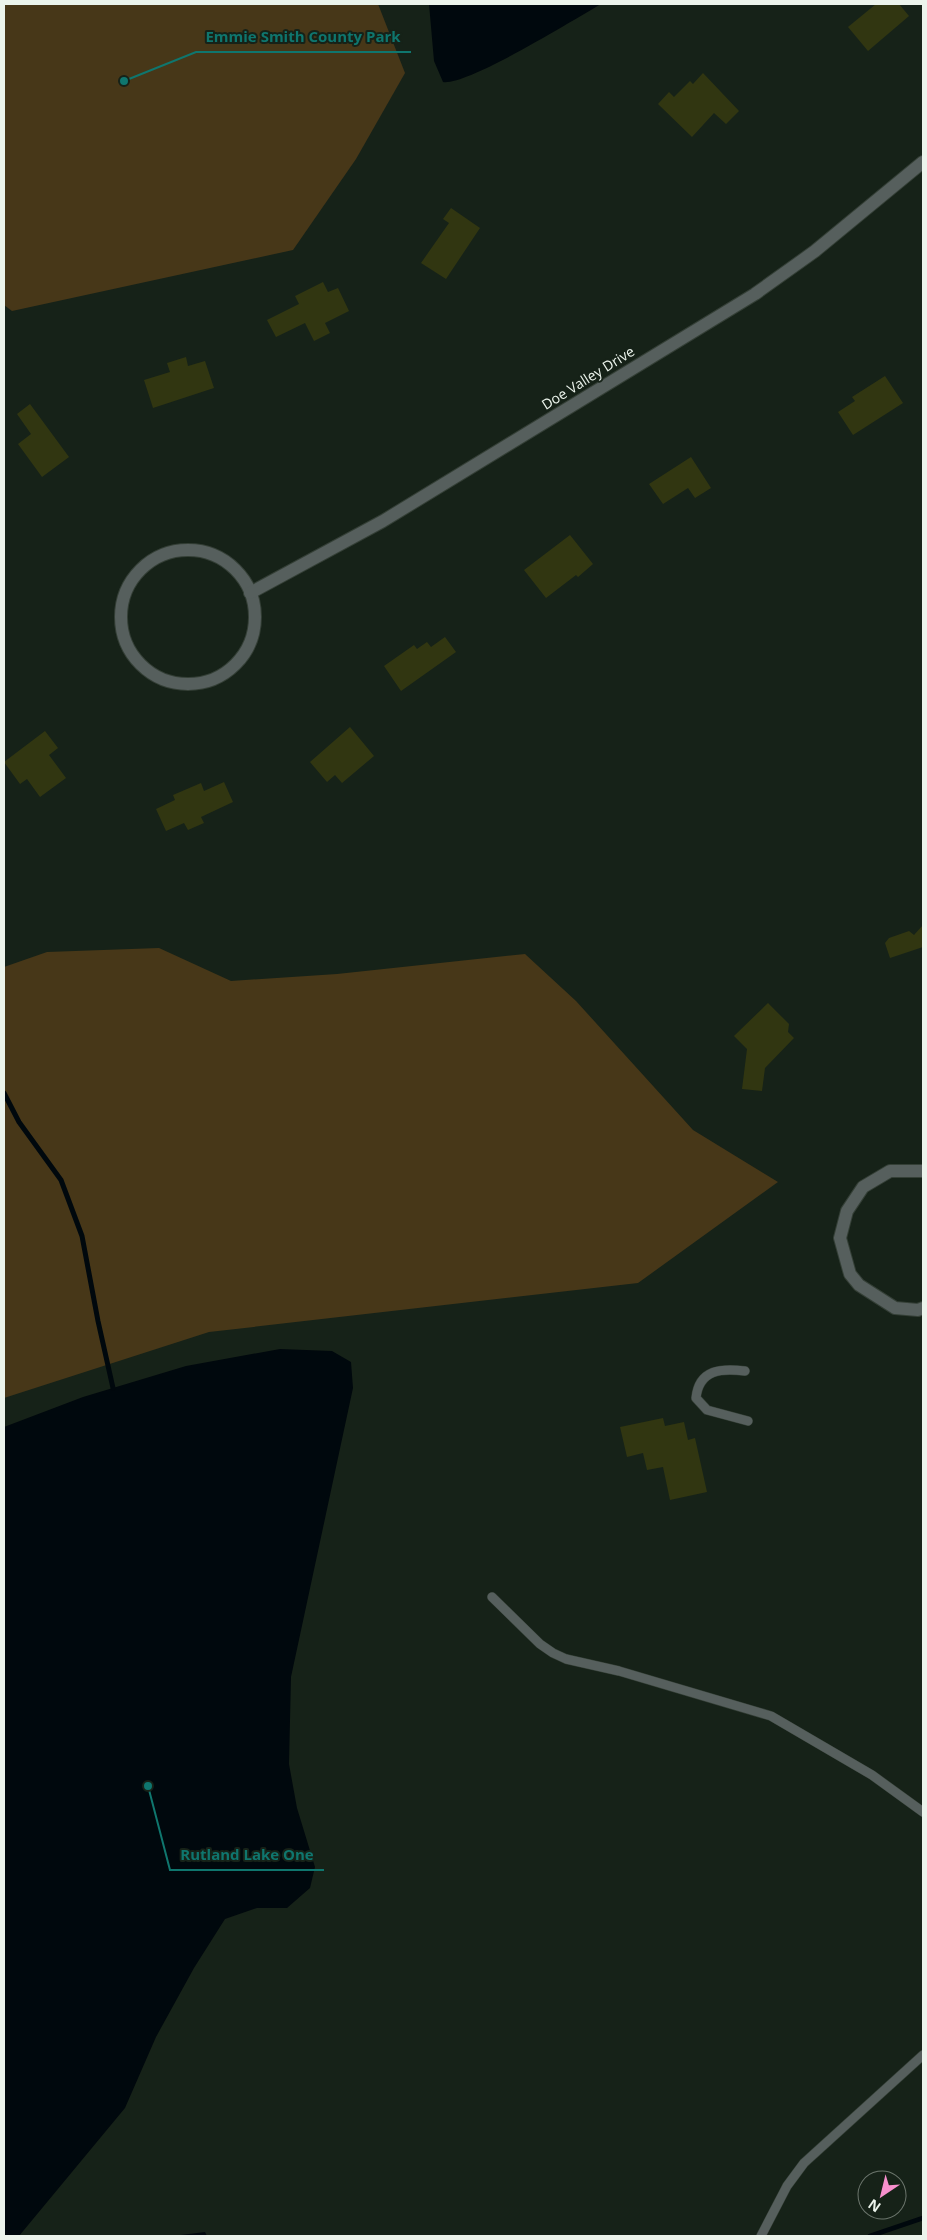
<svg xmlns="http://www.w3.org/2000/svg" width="927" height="2240" font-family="'Open Sans',sans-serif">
  <rect width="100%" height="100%" fill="#162218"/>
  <g fill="#473718">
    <path d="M4 4H378L405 73 356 159 293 250 12 311 4 305Z"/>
    <path d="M159 948 231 981 337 974 525 954 576 1001 693 1130 778 1182 638 1283 209 1332 4 1398V967L47 952Z"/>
  </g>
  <g fill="#00080d">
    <path d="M429 4H601C575 19 467 86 443 82L434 61Z"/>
    <path d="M280 1349 332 1351 351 1362 353 1388 291 1677 289 1764 297 1808 315 1867 310 1888 287 1908H257L225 1919 194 1968 156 2037 125 2108 19 2236H4V1427L83 1397 186 1366Z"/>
    <path d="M205 2232 207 2236H173Z"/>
  </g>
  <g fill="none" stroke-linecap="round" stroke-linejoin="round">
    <g stroke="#00080d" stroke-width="5">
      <path d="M4 1093 19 1122 61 1180 82 1236 98 1321 113 1388"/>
      <path d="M870 2236 923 2218"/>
    </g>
  </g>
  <g fill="#313611">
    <path d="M876 4H899L909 16 868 51 848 27Z"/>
    <path d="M703 73 739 111 726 124 714 113 692 137 658 104 669 92 674 97 690 81 693 84Z"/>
    <path d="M451 208 480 228 446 279 421 263 449 223 443 219Z"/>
    <path d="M323 282 328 292 338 288 349 311 325 323 330 333 314 341 305 323 276 337 267 320 299 304 295 296Z"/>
    <path d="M186 357 188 366 205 361 214 388 153 408 144 380 170 372 167 363Z"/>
    <path d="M885 376 903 403 853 435 838 412 855 401 852 397Z"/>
    <path d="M30 404 69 457 42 477 18 444 31 434 17 414Z"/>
    <path d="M691 457 711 488 695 498 688 488 663 504 649 484Z"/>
    <path d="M570 535 593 564 578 577 576 575 546 598 524 570Z"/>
    <path d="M445 637 456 652 401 691 384 666 414 645 417 649 427 642 431 647Z"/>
    <path d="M350 727 374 756 342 783 335 775 327 782 310 762Z"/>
    <path d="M45 731 58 748 49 755 66 778 40 797 27 779 20 784 4 762Z"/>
    <path d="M224 782 233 802 201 817 204 823 188 830 184 823 166 831 156 809 175 800 173 795 201 783 204 791Z"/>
    <path d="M923 925V947L890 958 885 943 889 938 909 931 914 935Z"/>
    <path d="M768 1003 789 1024 788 1032 794 1038 765 1068 762 1091 742 1089 747 1049 734 1036Z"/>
    <path d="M663 1418 665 1426 684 1422 688 1440 695 1438 707 1492 670 1500 663 1467 647 1470 643 1453 627 1457 620 1427Z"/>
  </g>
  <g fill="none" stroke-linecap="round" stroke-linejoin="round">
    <defs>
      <g id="lane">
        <path d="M745 1371C722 1368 699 1369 696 1398L707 1410 748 1421"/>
        <path d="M492 1597 540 1644 553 1653 566 1659 619 1671 771 1716 872 1775 923 1812"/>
        <path d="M761 2236 787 2186 804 2163 923 2055"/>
      </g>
      <g id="street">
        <circle cx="188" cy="617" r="67"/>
        <path d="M250 593 383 521 755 294 815 251 923 162"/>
        <path d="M923 1171H890L863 1187 847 1211 840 1238 850 1274 859 1285 895 1308 918 1310 923 1308"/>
      </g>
    </defs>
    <use href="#lane" stroke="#343f36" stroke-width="10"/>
    <use href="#street" stroke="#343f36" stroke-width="14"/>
    <use href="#lane" stroke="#565f5d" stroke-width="9"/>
    <use href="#street" stroke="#565f5d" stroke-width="12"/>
  </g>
  <g text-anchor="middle" stroke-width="4" stroke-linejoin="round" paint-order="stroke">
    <g font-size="14" fill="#ecf4ec" stroke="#162218">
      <text transform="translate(588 378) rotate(-32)" y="5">Doe Valley Drive</text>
    </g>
  </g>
  <path fill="none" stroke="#0f766e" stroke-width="2" d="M124 81L196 52H411M148 1786L170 1870H324"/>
  <g fill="#0f766e" stroke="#162218" stroke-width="2">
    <circle cx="124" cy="81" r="5"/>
    <circle cx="148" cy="1786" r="5"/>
  </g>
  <g font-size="15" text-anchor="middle" font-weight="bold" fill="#0f766e" stroke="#162218" stroke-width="4" stroke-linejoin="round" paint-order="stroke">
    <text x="303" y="42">Emmie Smith County Park</text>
    <text x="247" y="1860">Rutland Lake One</text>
  </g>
  <rect width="927" height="2240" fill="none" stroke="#ecf4ec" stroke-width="10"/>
  <g transform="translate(882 2195) rotate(215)"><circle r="24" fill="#162218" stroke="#6c766d"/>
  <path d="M0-4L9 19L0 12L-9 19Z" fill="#f790cd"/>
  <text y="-8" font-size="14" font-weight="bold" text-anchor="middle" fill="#ecf4ec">N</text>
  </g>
</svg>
